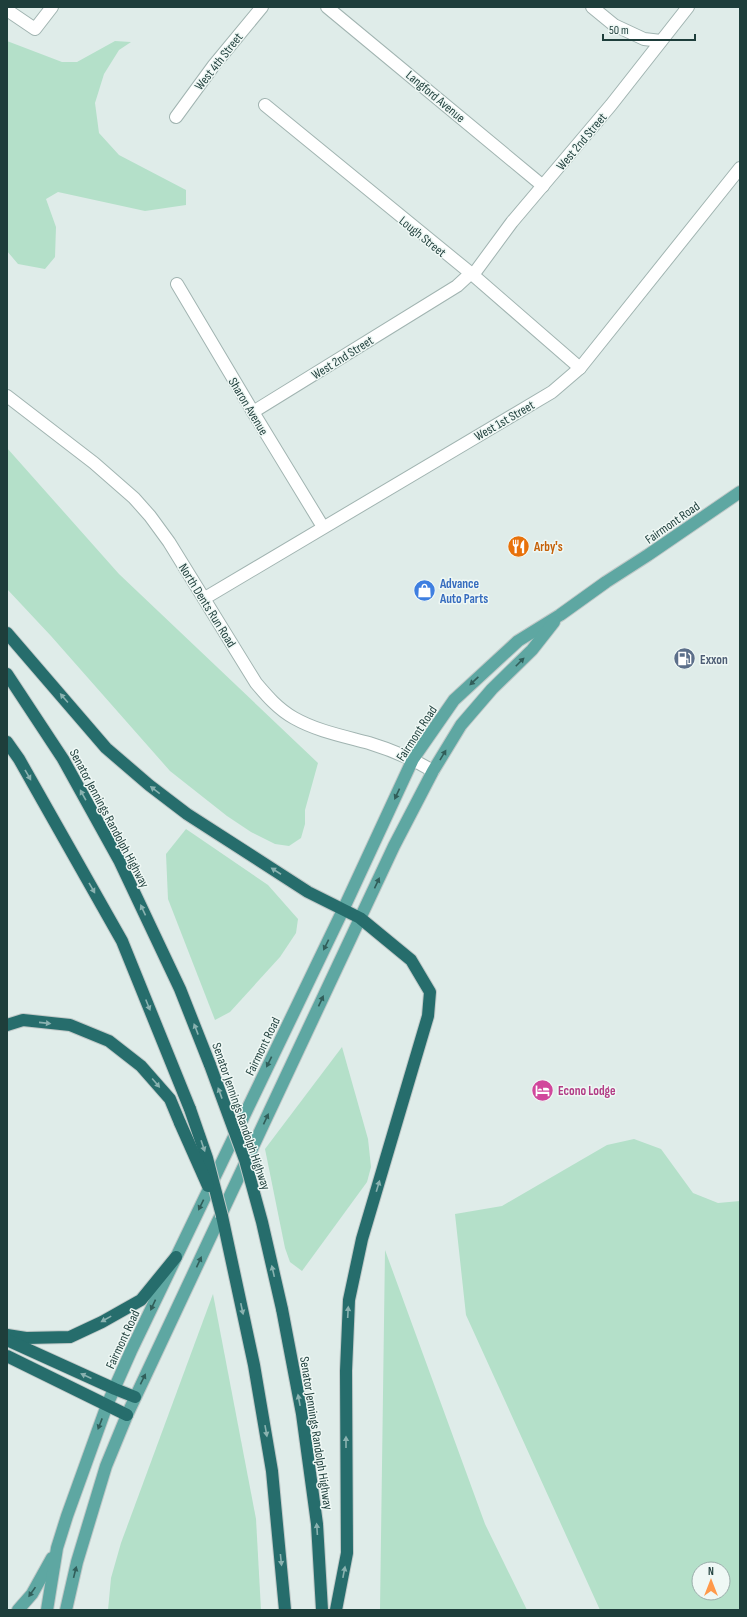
<svg xmlns="http://www.w3.org/2000/svg" width="747" height="1617" font-family="'Sofia Sans Condensed',sans-serif">
  <rect width="100%" height="100%" fill="#dfece9"/>
  <g fill="#b4e0c9" fill-rule="evenodd">
    <path d="M7 41 62 62H77L115 41 131 42 119 50 104 74 95 103 99 133 119 155 186 190V205L145 211 58 192 46 199 56 227 55 257 45 269 18 264 7 251Z"/>
    <path d="M7 448 119 574 318 763 305 810V824L301 838 289 846 275 844 251 832 227 816 170 771 51 636 7 589Z"/>
    <path d="M186 829 268 885 298 919 296 933 280 957 230 1012 215 1020 168 899 166 854Z"/>
    <path d="M342 1047 368 1139 371 1167 367 1182 302 1271 290 1262 285 1248 265 1149Z"/>
    <path d="M634 1139 661 1149 693 1193 718 1203 740 1201V1610H600L466 1315 455 1214 502 1206 607 1145ZM699 1569H723V1593H699Z"/>
    <path d="M385 1250 485 1524 527 1610H380Z"/>
    <path d="M213 1294 256 1519 261 1610H108L111 1578 121 1543Z"/>
  </g>
  <g fill="none" stroke-linecap="round" stroke-linejoin="round">
    <defs>
      <g id="minor">
        <path d="M327 7 543 186"/>
        <path d="M592 7 614 25 644 39 661 41"/>
        <path d="M7 10 35 29 52 7"/>
        <path d="M265 105 473 275 580 368"/>
        <path d="M176 117 214 65 262 7"/>
        <path d="M473 275 512 222 611 105 688 7"/>
        <path d="M177 284 253 412 323 527"/>
        <path d="M7 396 94 463 134 498 150 516 169 542 256 683C267 696 278 709 294 718 317 731 343 736 369 743 392 750 413 759 433 771"/>
        <path d="M253 412 457 286 470 274"/>
        <path d="M205 598 552 392 580 368 740 168"/>
      </g>
      <g id="major">
        <path d="M18 1610 32 1594 52 1558"/>
        <path d="M47 1610 57 1548 67 1516 107 1405 131 1351 343 910 413 759 454 700 518 641 560 615 606 582 648 555 740 492"/>
        <path d="M66 1610 77 1562 106 1466 127 1415 394 846 433 771 461 725 492 689 532 650 554 622"/>
      </g>
      <g id="highway">
        <path d="M7 633 106 748 149 785 187 814 308 892 360 918 411 960 430 992 428 1016 362 1239 349 1300 346 1371 347 1553 336 1610"/>
        <path d="M7 674 63 759 119 860 180 989 210 1065"/>
        <path d="M7 742 19 759 122 941 190 1109"/>
        <path d="M7 1025 23 1020 70 1025 109 1041 141 1066 170 1099 180 1123"/>
        <path d="M222 1216 254 1365 272 1471 285 1610"/>
        <path d="M282 1309 302 1414 317 1524 322 1610"/>
        <path d="M7 1335 26 1338 70 1337 102 1322 141 1300 176 1257"/>
        <path d="M7 1340 115 1389 135 1397"/>
        <path d="M7 1356 127 1415"/>
      </g>
    </defs>
    <use href="#minor" stroke="#a1b4b1" stroke-width="14"/>
    <use href="#major" stroke="#c0c9c8" stroke-width="14"/>
    <use href="#highway" stroke="#c0c9c8" stroke-width="14"/>
    <use href="#minor" stroke="#fff" stroke-width="12"/>
    <use href="#major" stroke="#5ea7a2" stroke-width="12"/>
    <use href="#highway" stroke="#266d6c" stroke-width="12"/>
    <defs>
      <g id="highway-bridge">
        <path d="M210 1065 245 1160 262 1222 282 1309"/>
        <path d="M190 1109 207 1158 222 1216"/>
        <path d="M180 1123 208 1186"/>
      </g>
    </defs>
    <use href="#highway-bridge" stroke="#c0c9c8" stroke-width="14" stroke-linecap="butt"/>
    <use href="#highway-bridge" stroke="#266d6c" stroke-width="12"/>
  </g>
  <defs><path id="oneway-solid" d="M-6-.8H1V-3.2L6.5 0L1 3.2V.8H-6Z"/></defs>
  <g fill="#315e5a">
    <use href="#oneway-solid" transform="translate(520 662) rotate(-45)"/>
    <use href="#oneway-solid" transform="translate(474 681) rotate(137)"/>
    <use href="#oneway-solid" transform="translate(443 755) rotate(-59)"/>
    <use href="#oneway-solid" transform="translate(397 794) rotate(115)"/>
    <use href="#oneway-solid" transform="translate(377 883) rotate(-65)"/>
    <use href="#oneway-solid" transform="translate(326 945) rotate(116)"/>
    <use href="#oneway-solid" transform="translate(321 1001) rotate(-65)"/>
    <use href="#oneway-solid" transform="translate(269 1062) rotate(116)"/>
    <use href="#oneway-solid" transform="translate(266 1119) rotate(-65)"/>
    <use href="#oneway-solid" transform="translate(201 1205) rotate(116)"/>
    <use href="#oneway-solid" transform="translate(199 1262) rotate(-65)"/>
    <use href="#oneway-solid" transform="translate(153 1305) rotate(115)"/>
    <use href="#oneway-solid" transform="translate(143 1379) rotate(-64)"/>
    <use href="#oneway-solid" transform="translate(100 1424) rotate(111)"/>
    <use href="#oneway-solid" transform="translate(75 1572) rotate(-76)"/>
    <use href="#oneway-solid" transform="translate(32 1592) rotate(125)"/>
  </g>
  <g fill="#8ab2b0">
    <use href="#oneway-solid" transform="translate(64 698) rotate(-131)"/>
    <use href="#oneway-solid" transform="translate(28 775) rotate(60)"/>
    <use href="#oneway-solid" transform="translate(155 790) rotate(-143)"/>
    <use href="#oneway-solid" transform="translate(83 795) rotate(-119)"/>
    <use href="#oneway-solid" transform="translate(276 871) rotate(-147)"/>
    <use href="#oneway-solid" transform="translate(92 888) rotate(60)"/>
    <use href="#oneway-solid" transform="translate(143 910) rotate(-115)"/>
    <use href="#oneway-solid" transform="translate(148 1005) rotate(68)"/>
    <use href="#oneway-solid" transform="translate(45 1023) rotate(6)"/>
    <use href="#oneway-solid" transform="translate(196 1029) rotate(-111)"/>
    <use href="#oneway-solid" transform="translate(156 1083) rotate(50)"/>
    <use href="#oneway-solid" transform="translate(220 1093) rotate(-110)"/>
    <use href="#oneway-solid" transform="translate(203 1146) rotate(71)"/>
    <use href="#oneway-solid" transform="translate(378 1186) rotate(-73)"/>
    <use href="#oneway-solid" transform="translate(273 1271) rotate(-103)"/>
    <use href="#oneway-solid" transform="translate(242 1309) rotate(78)"/>
    <use href="#oneway-solid" transform="translate(348 1312) rotate(-87)"/>
    <use href="#oneway-solid" transform="translate(106 1319) rotate(151)"/>
    <use href="#oneway-solid" transform="translate(86 1376) rotate(-156)"/>
    <use href="#oneway-solid" transform="translate(299 1400) rotate(-101)"/>
    <use href="#oneway-solid" transform="translate(266 1431) rotate(80)"/>
    <use href="#oneway-solid" transform="translate(346 1442) rotate(-90)"/>
    <use href="#oneway-solid" transform="translate(317 1529) rotate(-94)"/>
    <use href="#oneway-solid" transform="translate(281 1560) rotate(84)"/>
    <use href="#oneway-solid" transform="translate(344 1572) rotate(-79)"/>
  </g>
  <defs>
    <symbol id="restaurant-disc" viewBox="-11 -11 22 22"><circle r="9.5" fill="#e8710a" stroke="#eff8f5"/><path d="M-5-6h1v4h1v-4h1v4h1v-4h1v5L-1.5 .5V6h-2V.5L-5-1ZM5-6V6H3V1.5H1.5Q1.5-4 5-6Z" fill="#fff"/></symbol>
    <symbol id="shop-disc" viewBox="-11 -11 22 22"><circle r="9.5" fill="#3f7fe0" stroke="#eff8f5"/><path d="M-5-2.5h2.3a2.7 3.5 0 0 1 5.4 0H5L5.5 6h-11ZM-1.5-2.5h3a1.5 2.3 0 0 0-3 0Z" fill="#fff"/></symbol>
    <symbol id="fuel-disc" viewBox="-11 -11 22 22"><circle r="9.5" fill="#5c6f8a" stroke="#eff8f5"/><path d="M-5.5-6h7V0h2V4h1.3V-2.5L3-4.5l.8-.8L6-3V5H2.5V1h-1V6h-7ZM-4.2-4.7v3.2H.2V-4.7Z" fill="#fff"/></symbol>
    <symbol id="hotel-disc" viewBox="-11 -11 22 22"><circle r="9.5" fill="#d1479c" stroke="#eff8f5"/><path d="M-6-4.5h1.5V1H6V5H4.5V3h-9V5H-6ZM-4 0a1.8 1.8 0 1 1 3.6 0ZM.5 0V-2.5h3Q6-2.5 6 0Z" fill="#fff"/></symbol>
  </defs>
  <g fill-rule="evenodd">
    <use href="#restaurant-disc" x="506" y="534" width="25" height="25"/>
    <use href="#shop-disc" x="412" y="578" width="25" height="25"/>
    <use href="#fuel-disc" x="672" y="646" width="25" height="25"/>
    <use href="#hotel-disc" x="530" y="1078" width="25" height="25"/>
  </g>
  <g text-anchor="middle" stroke-width="3" stroke-linejoin="round" paint-order="stroke">
    <g font-size="13" fill="#1e3e3b" stroke="#eff8f5">
      <text transform="translate(218 61) rotate(-52)" y="5">West 4th Street</text>
      <text transform="translate(436 96) rotate(40)" y="5">Langford Avenue</text>
      <text transform="translate(581 141) rotate(-50)" y="5">West 2nd Street</text>
      <text transform="translate(423 236) rotate(39)" y="5">Lough Street</text>
      <text transform="translate(342 357) rotate(-32)" y="5">West 2nd Street</text>
      <text transform="translate(249 406) rotate(59)" y="5">Sharon Avenue</text>
      <text transform="translate(504 420) rotate(-30)" y="5">West 1st Street</text>
      <text transform="translate(672 522) rotate(-35)" y="5">Fairmont Road</text>
      <text transform="translate(208 605) rotate(58)" y="5">North Dents Run Road</text>
      <text transform="translate(416 733) rotate(-57)" y="5">Fairmont Road</text>
      <text transform="translate(110 818) rotate(62)" y="5">Senator Jennings Randolph Highway</text>
      <text transform="translate(262 1046) rotate(-64)" y="5">Fairmont Road</text>
      <text transform="translate(242 1116) rotate(71)" y="5">Senator Jennings Randolph Highway</text>
      <text transform="translate(122 1339) rotate(-65)" y="5">Fairmont Road</text>
      <text transform="translate(317 1433) rotate(81)" y="5">Senator Jennings Randolph Highway</text>
    </g>
    <g font-size="13" font-weight="bold" fill="#c56008" stroke="#eff8f5" text-anchor="start">
      <text x="534" y="551">Arby's</text>
    </g>
    <g font-size="13" font-weight="bold" fill="#366cbe" stroke="#eff8f5" text-anchor="start">
      <text x="440" y="588">Advance<tspan x="440" dy="15">Auto Parts</tspan></text>
    </g>
    <g font-size="13" font-weight="bold" fill="#4e5e75" stroke="#eff8f5" text-anchor="start">
      <text x="700" y="664">Exxon</text>
    </g>
    <g font-size="13" font-weight="bold" fill="#b23c85" stroke="#eff8f5" text-anchor="start">
      <text x="558" y="1095">Econo Lodge</text>
    </g>
  </g>
  <rect width="747" height="1617" fill="none" stroke="#1e3e3b" stroke-width="16"/>
  <g transform="translate(711 1581)"><circle r="19" fill="#eff8f5" stroke="#9baeab"/>
  <path d="M0-3L7 15L0 10L-7 15Z" fill="#ff994a"/>
  <text y="-6" font-size="11" font-weight="bold" text-anchor="middle" fill="#1e3e3b">N</text>
  </g>
  <path d="M603 34v6h92v-6" fill="none" stroke="#1e3e3b" stroke-width="2"/>
  <text x="609" y="34" font-size="12" fill="#1e3e3b" stroke="#eff8f5" stroke-width="3" paint-order="stroke">50 m</text>
</svg>
